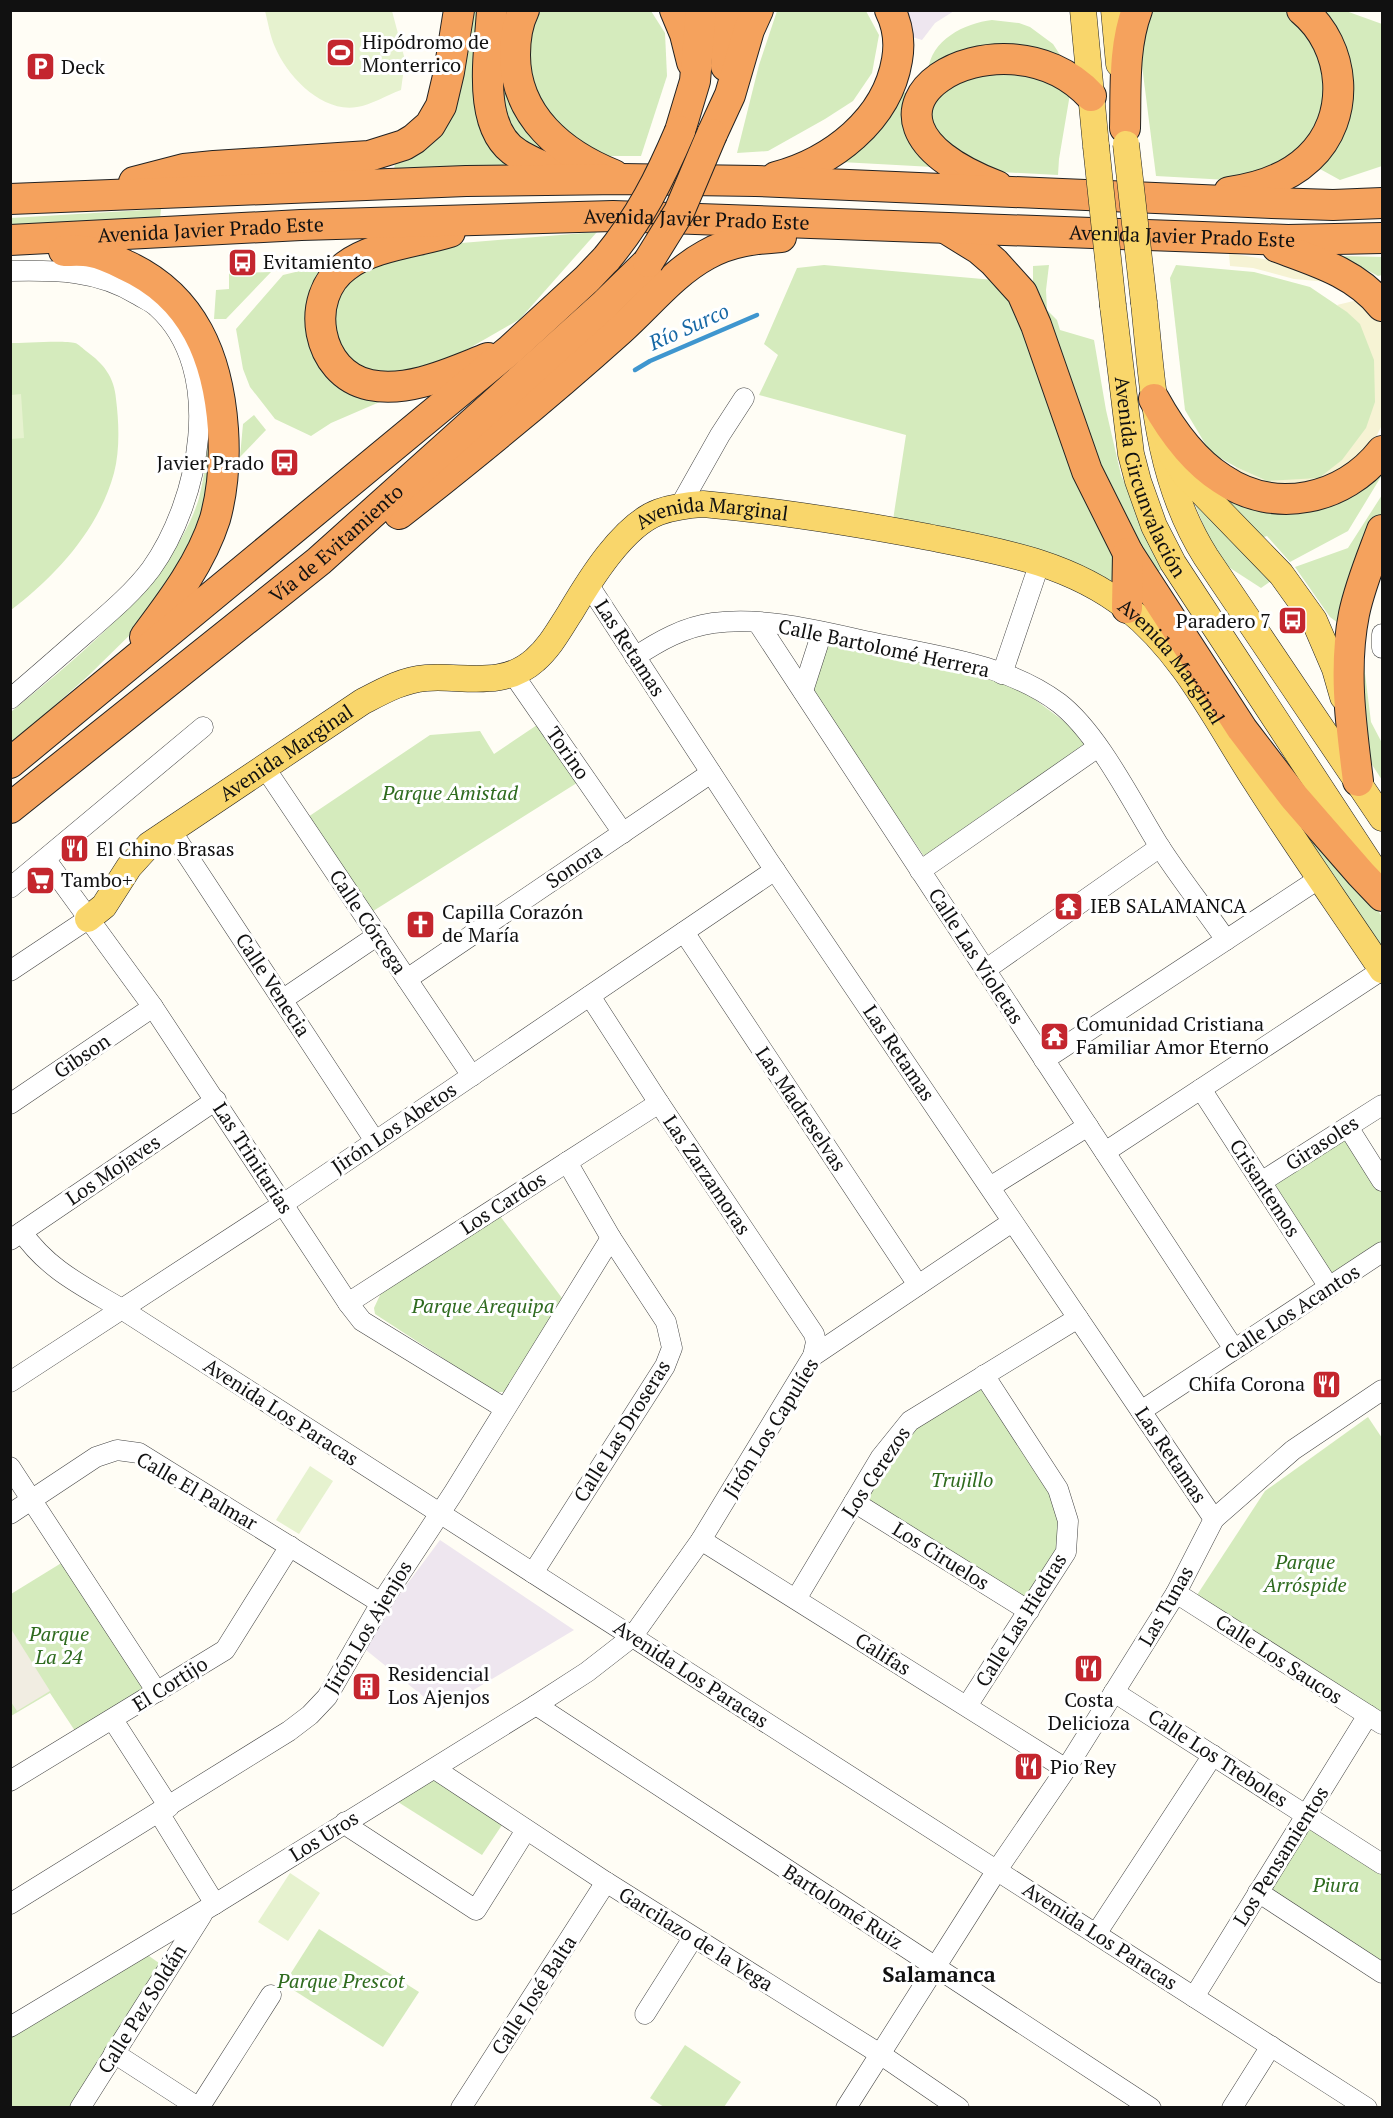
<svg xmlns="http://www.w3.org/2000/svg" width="1393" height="2118" font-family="'PT Serif',serif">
  <rect width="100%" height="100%" fill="#fffdf5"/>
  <g fill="#eee6ef">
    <path d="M901 11H954L935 23 922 40 906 35Z"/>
    <path d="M440 1540 574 1630 440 1710 361 1646Z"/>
  </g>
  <g fill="#f6f3d4">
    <path d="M1229 253 1303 266 1328 282 1294 279 1253 268 1230 266Z"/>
    <path d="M1366 298 1382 324V425L1368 453 1347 471 1303 489 1236 476V467L1267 481 1350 315 1337 305Z"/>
  </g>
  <g fill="#d5ebbd">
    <path d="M468 11H485L480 89 487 142 500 153 507 165 394 170 395 163 447 127Z"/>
    <path d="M539 11H651L665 33 667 76 641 156H604L569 136 544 109 532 81 527 40Z"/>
    <path d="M777 11H866L879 35 872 73 853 101 825 119 768 151 737 153 759 65Z"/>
    <path d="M1144 11H1288L1299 18 1327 68 1319 128 1280 169 1228 180 1156 176 1138 34Z"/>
    <path d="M1318 11H1346L1382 24V166L1340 180 1320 169 1317 162 1334 139Z"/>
    <path d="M992 20 1019 23 1030 27 1053 44 1066 64 1071 88 1059 159 1058 175 982 171 971 168 930 124C929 107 927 89 928 72 930 40 965 23 992 20Z"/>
    <path d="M497 83 506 84 571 163 510 138Z"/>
    <path d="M902 92 907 93 908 108 933 167 841 162Z"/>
    <path d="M161 209 160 219 11 229V218Z"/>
    <path d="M597 232 520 319 447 361 405 376H372L332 348 336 285 413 247Z"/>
    <path d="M1341 256 1382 257V275L1378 276Z"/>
    <path d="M337 262 313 312 382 401 331 423 311 436 275 419 250 387 243 369 236 329 283 275Z"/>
    <path d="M824 265 994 280 1012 302 1064 448 1142 594 1067 561 893 520 906 435 759 395 778 355 764 344 797 268Z"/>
    <path d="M1049 265 1046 290 1047 310 1057 320 1060 330 1094 340 1106 410 1121 475 1164 568 1154 574 1090 452 1033 285V266Z"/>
    <path d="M1176 265 1254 272 1310 287 1347 312 1360 324 1374 360 1375 402 1366 428 1342 460 1319 478 1267 481 1236 467 1210 452 1185 410 1170 278Z"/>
    <path d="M271 272 226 319H214L216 290 229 289V273Z"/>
    <path d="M10 343C23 343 65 340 75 343 79 344 83 349 86 351 104 364 114 377 116 399 119 423 120 450 114 473 99 529 56 576 11 610Z"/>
    <path d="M254 415 266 430 240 457 243 424Z"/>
    <path d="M207 416 217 419 200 535 140 625 88 676 11 744V712C75 660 175 579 199 498 206 471 208 444 207 416Z"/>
    <path d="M1382 461V475L1348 531 1290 562 1267 536 1261 538 1224 497 1249 506Z"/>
    <path d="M1382 495V515L1368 540 1338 623 1330 617 1295 567 1348 548Z"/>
    <path d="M1192 497 1275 578 1261 588 1227 566 1212 546Z"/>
    <path d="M829 643 970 671 1026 693 1069 725 1085 744 924 856 812 693Z"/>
    <path d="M1363 657 1371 722 1382 743V780L1369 760 1361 741Z"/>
    <path d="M540 723 580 781 370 913 305 819 430 735 480 731 494 754Z"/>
    <path d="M1263 774 1363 886 1382 917V953Z"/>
    <path d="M1346 1132 1382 1188V1248L1332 1280 1266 1182Z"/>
    <path d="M500 1216 565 1302 505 1392H495L375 1314 374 1308 381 1293Z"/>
    <path d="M981 1384 1053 1495 1062 1522 1061 1550 1028 1602 864 1500 916 1426Z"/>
    <path d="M1368 1417 1382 1438V1718L1197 1595 1265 1491Z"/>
    <path d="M63 1562 145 1691 77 1734 50 1693 11 1716V1594Z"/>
    <path d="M430 1781H438L504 1822 482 1855 398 1802Z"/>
    <path d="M1313 1824 1382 1868V1962L1270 1889Z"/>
    <path d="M319 1929 419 1992 383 2047 284 1984Z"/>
    <path d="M143 1955 149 1956 159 1963 158 1971 73 2107 11 2108V2035Z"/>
    <path d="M685 2045 741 2082 724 2107H664L650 2098Z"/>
  </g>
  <g fill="#e6f2cf">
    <path d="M265 11H392L405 60 401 90C387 95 371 105 357 107 322 113 287 76 275 47 270 36 268 22 265 11Z"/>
    <path d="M21 394 24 438 11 439V395Z"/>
    <path d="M310 1466 333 1481 299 1534 276 1520Z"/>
    <path d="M290 1873 320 1893 288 1941 258 1922Z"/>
  </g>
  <path fill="#f1ede2" d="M11 1629 50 1691 17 1711 11 1702Z"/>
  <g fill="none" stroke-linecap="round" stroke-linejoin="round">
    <path stroke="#3f96cf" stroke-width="4.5" d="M635 370 650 361 757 315"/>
    <defs>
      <g id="minor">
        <path d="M10 271C56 270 98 270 138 295 144 299 152 302 157 307 227 370 199 502 151 569 133 593 109 613 86 633 61 655 36 677 10 699"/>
        <path d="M680 506 720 435 744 398"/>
        <path d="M588 584 768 860 1214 1519"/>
        <path d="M758 623 1234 1349"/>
        <path d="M1382 634V648"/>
        <path d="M635 657C659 641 684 627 713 623 767 616 823 632 875 643 937 656 1007 664 1059 703 1098 733 1132 802 1158 844 1179 877 1204 908 1226 940"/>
        <path d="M513 674 623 833"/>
        <path d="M1002 674 1040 562"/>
        <path d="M803 691 822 632"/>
        <path d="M265 768 472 1076"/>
        <path d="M170 829 375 1141"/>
        <path d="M46 860 153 1007 348 1303 362 1321 504 1408"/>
        <path d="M920 871 1098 747"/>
        <path d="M10 888 203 727"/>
        <path d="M684 932 918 1285"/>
        <path d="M985 970 1160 847"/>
        <path d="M10 971 88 919"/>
        <path d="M407 979 711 773"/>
        <path d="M590 996 659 1103 814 1334 816 1342 813 1356"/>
        <path d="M282 1000 378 935"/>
        <path d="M1044 1060 1320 878"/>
        <path d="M1201 1089 1329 1287"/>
        <path d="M10 1104 153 1007"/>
        <path d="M1348 1127 1382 1181"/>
        <path d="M1105 1152 1382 970"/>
        <path d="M1261 1182 1382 1105"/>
        <path d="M990 1187 1088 1126"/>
        <path d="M22 1232C47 1269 83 1286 120 1308L1367 2108"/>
        <path d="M10 1240 216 1100"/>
        <path d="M348 1303 659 1103"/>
        <path d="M10 1382 283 1204 775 870"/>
        <path d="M1141 1411 1382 1252"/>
        <path d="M10 1467 157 1692"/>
        <path d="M854 1502 1029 1611"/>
        <path d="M10 1514 96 1457 117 1450 139 1453 381 1603"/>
        <path d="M701 1540 1066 1769"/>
        <path d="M533 1573 665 1366 672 1348 666 1322 611 1238 567 1162"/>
        <path d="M1176 1593 1382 1724"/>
        <path d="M796 1599 881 1457 910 1421 1078 1318"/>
        <path d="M1114 1692 1382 1864"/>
        <path d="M536 1705 1151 2108"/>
        <path d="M967 1706 1066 1552 1068 1521 1058 1489 984 1375"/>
        <path d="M113 1720 169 1807"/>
        <path d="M435 1769 606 1882 880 2054 959 2108"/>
        <path d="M10 1781 225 1650 290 1546"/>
        <path d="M159 1813 215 1904"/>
        <path d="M345 1822 352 1829 476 1910 526 1830"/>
        <path d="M1258 1892 1382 1973"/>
        <path d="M10 1904 289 1731 310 1715 327 1697 381 1603 454 1492 611 1238"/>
        <path d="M1096 1934 1213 1755"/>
        <path d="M1194 1997 1368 1715"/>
        <path d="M645 2014 693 1938"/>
        <path d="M10 2027 215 1904 536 1705 587 1672 632 1637 701 1540 813 1356 1012 1222"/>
        <path d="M114 2053 199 2108 271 1995"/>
        <path d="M80 2108 202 1915"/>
        <path d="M461 2108 606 1882"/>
        <path d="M846 2108 997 1870 1066 1769 1176 1593 1214 1519 1293 1450 1382 1390"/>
        <path d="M1232 2108 1271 2046"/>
      </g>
      <g id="major">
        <path d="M1083 10 1096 146"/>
        <path d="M1114 10 1119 64"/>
        <path d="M1144 303C1153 391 1157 480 1206 557L1382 818"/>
        <path id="s1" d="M1113 306 1131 454 1138 481 1154 526 1173 563 1382 882"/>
        <path d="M1168 449 1185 475 1281 574 1314 620 1335 669 1343 697"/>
        <path id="s2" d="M88 919 104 906 129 867 149 845 362 702C383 691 402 680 426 678 463 675 503 689 535 660 550 647 559 630 570 613 589 581 623 525 659 512 673 507 688 505 703 504 778 511 854 523 928 537 998 551 1069 562 1127 608 1184 653 1217 722 1256 782 1296 845 1340 907 1382 970"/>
      </g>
      <g id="highway">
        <path d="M492 10C490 52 475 129 518 154 532 163 549 169 564 175"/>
        <path d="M524 10C517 24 515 40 515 55 515 116 562 154 614 175"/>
        <path d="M675 10 685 34 692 62"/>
        <path d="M726 66 729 10"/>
        <path d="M1125 128C1126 90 1123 47 1137 10"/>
        <path d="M680 131 695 81 701 10"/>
        <path d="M712 134 730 95 749 30 758 10"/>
        <path d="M776 177C832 162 887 120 897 60 900 43 898 26 890 10"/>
        <path d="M134 182 184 169 214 166 369 156 404 145 414 139 430 125 441 106 449 72 459 10"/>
        <path d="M997 186C807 113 1002 0 1091 96"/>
        <path d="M1229 192C1258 188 1288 178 1309 158 1352 118 1346 46 1302 10"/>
        <path d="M10 199 466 181 622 179 756 181 1272 203 1333 205 1382 203"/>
        <path d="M945 228 979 249 994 262 1022 293 1036 325 1087 471 1128 553 1242 729 1294 797 1361 874 1382 896"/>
        <path d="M450 232C418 242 372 246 346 266 303 297 316 374 370 385 409 393 452 372 488 358"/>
        <path id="s3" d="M10 240 301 225 613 216 1288 240 1382 238"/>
        <path d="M1277 247C1315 261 1356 273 1382 306"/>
        <path d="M64 251C72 251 83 250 91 252 103 254 115 260 125 265 194 296 218 358 223 429 225 459 223 490 215 519 201 563 172 601 145 637"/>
        <path d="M1154 399C1171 430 1192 460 1222 479 1275 515 1344 500 1382 451"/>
        <path d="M399 514C473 456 550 393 620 330 648 305 673 273 706 255 730 241 754 239 781 237"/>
        <path d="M1127 608 1128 553"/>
        <path d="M10 763 511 349 587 279 607 258"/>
        <path d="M1358 781C1351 725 1343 669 1354 614 1360 585 1372 557 1382 530"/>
        <path id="s4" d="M10 808 319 561 604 305 648 262"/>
      </g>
    </defs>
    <use href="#minor" stroke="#444" stroke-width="21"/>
    <use href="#major" stroke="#222" stroke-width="27"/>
    <use href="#highway" stroke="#222" stroke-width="32"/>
    <use href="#minor" stroke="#fff" stroke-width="20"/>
    <use href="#major" stroke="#f9d66b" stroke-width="26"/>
    <use href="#highway" stroke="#f5a25d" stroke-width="30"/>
    <defs>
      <g id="major-bridge">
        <path d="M1126 144 1144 303"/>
        <path d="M1096 146 1113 306"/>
      </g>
      <g id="highway-bridge">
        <path d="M607 258C640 218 660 178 680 131"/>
        <path d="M648 262 679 212 712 134"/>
      </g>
    </defs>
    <use href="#major-bridge" stroke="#222" stroke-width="27" stroke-linecap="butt"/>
    <use href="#highway-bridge" stroke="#222" stroke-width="32" stroke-linecap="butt"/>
    <use href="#major-bridge" stroke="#f9d66b" stroke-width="26"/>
    <use href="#highway-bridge" stroke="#f5a25d" stroke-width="30"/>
  </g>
  <defs>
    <symbol id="stadium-square" viewBox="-11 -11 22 22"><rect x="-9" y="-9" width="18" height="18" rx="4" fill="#c4262e" stroke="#fff"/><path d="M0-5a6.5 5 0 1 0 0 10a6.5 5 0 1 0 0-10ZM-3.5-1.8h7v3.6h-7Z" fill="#fff"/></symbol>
    <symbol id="parking-square" viewBox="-11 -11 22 22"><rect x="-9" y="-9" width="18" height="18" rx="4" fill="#c4262e" stroke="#fff"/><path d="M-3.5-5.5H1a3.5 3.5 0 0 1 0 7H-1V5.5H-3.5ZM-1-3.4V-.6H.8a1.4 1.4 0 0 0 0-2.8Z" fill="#fff"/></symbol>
    <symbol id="bus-square" viewBox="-11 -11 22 22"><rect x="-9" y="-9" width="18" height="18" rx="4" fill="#c4262e" stroke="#fff"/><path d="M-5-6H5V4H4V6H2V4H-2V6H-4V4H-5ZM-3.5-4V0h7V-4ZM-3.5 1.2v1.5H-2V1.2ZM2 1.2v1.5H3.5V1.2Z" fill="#fff"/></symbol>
    <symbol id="restaurant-square" viewBox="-11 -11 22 22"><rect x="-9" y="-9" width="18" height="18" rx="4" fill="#c4262e" stroke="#fff"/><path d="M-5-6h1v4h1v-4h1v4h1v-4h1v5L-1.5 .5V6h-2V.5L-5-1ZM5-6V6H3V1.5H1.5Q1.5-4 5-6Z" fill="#fff"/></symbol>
    <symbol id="supermarket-square" viewBox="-11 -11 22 22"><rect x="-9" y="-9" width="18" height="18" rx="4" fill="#c4262e" stroke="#fff"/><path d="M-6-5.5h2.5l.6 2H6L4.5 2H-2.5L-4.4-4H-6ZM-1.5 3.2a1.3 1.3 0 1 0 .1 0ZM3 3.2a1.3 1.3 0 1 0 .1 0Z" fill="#fff"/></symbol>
    <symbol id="temple-square" viewBox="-11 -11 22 22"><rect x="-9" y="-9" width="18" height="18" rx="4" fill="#c4262e" stroke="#fff"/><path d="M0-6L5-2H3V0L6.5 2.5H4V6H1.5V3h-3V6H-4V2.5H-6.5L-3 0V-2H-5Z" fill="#fff"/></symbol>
    <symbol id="church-square" viewBox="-11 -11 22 22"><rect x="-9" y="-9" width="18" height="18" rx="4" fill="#c4262e" stroke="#fff"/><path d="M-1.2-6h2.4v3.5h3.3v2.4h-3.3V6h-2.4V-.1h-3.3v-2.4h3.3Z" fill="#fff"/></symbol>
    <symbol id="building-square" viewBox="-11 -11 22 22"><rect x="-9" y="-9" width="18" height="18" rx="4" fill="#c4262e" stroke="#fff"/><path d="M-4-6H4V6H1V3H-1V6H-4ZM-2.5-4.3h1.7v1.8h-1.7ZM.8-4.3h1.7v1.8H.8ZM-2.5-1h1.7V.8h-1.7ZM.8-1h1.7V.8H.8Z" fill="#fff"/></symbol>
  </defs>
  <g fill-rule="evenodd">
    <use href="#stadium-square" x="324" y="36" width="33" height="33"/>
    <use href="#parking-square" x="24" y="50" width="33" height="33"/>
    <use href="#bus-square" x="226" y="246" width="33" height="33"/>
    <use href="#bus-square" x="268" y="446" width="33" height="33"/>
    <use href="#bus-square" x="1276" y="604" width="33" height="33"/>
    <use href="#restaurant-square" x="58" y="832" width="33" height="33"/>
    <use href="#supermarket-square" x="24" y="864" width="33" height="33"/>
    <use href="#temple-square" x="1052" y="890" width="33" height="33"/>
    <use href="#church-square" x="404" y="908" width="33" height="33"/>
    <use href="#temple-square" x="1038" y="1020" width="33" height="33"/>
    <use href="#restaurant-square" x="1310" y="1368" width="33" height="33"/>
    <use href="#restaurant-square" x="1072" y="1652" width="33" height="33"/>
    <use href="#building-square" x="350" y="1670" width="33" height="33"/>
    <use href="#restaurant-square" x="1012" y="1750" width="33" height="33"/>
  </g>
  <g text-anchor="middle" stroke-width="6" stroke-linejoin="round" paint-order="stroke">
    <g font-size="20" fill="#111" stroke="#fff" text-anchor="start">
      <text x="362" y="49">Hipódromo de<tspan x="362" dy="23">Monterrico</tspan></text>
      <text x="61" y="74">Deck</text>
      <text x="263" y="269">Evitamiento</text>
      <text x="264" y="470" text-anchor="end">Javier Prado</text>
      <text x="1271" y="628" text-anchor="end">Paradero 7</text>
      <text x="96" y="856">El Chino Brasas</text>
      <text x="61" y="887">Tambo+</text>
      <text x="1090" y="913">IEB SALAMANCA</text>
      <text x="442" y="919">Capilla Corazón<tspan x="442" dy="23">de María</tspan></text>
      <text x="1076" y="1031">Comunidad Cristiana<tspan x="1076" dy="23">Familiar Amor Eterno</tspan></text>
      <text x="1305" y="1391" text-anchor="end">Chifa Corona</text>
      <text x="388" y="1681">Residencial<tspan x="388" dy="23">Los Ajenjos</tspan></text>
      <text x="1089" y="1707" text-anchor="middle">Costa<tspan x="1089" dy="23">Delicioza</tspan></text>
      <text x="1050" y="1774">Pio Rey</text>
    </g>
    <g font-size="20" fill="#111" stroke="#fff">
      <text dy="7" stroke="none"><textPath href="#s3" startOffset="687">Avenida Javier Prado Este</textPath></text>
      <text dy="7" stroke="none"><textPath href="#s3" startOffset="201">Avenida Javier Prado Este</textPath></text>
      <text dy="7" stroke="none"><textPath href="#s3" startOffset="1173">Avenida Javier Prado Este</textPath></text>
      <text dy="7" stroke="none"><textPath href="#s1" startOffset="176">Avenida Circunvalación</textPath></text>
      <text dy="7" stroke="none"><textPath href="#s2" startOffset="784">Avenida Marginal</textPath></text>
      <text dy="7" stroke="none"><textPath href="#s4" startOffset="420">Vía de Evitamiento</textPath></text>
      <text transform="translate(630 648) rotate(57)" y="7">Las Retamas</text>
      <text transform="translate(884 648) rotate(12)" y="7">Calle Bartolomé Herrera</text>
      <text dy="7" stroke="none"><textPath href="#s2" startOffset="1287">Avenida Marginal</textPath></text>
      <text dy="7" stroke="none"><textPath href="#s2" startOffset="262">Avenida Marginal</textPath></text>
      <text transform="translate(568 753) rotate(55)" y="7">Torino</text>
      <text transform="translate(574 866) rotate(-34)" y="7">Sonora</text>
      <text transform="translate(368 922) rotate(56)" y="7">Calle Córcega</text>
      <text transform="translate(976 956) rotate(57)" y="7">Calle Las Violetas</text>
      <text transform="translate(273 985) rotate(57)" y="7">Calle Venecia</text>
      <text transform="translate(899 1053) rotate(56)" y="7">Las Retamas</text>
      <text transform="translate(82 1056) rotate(-34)" y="7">Gibson</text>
      <text transform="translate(801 1109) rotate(56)" y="7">Las Madreselvas</text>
      <text transform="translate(394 1128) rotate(-34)" y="7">Jirón Los Abetos</text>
      <text transform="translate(1322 1143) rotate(-33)" y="7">Girasoles</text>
      <text transform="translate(253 1158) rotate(57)" y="7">Las Trinitarias</text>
      <text transform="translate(113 1170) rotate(-34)" y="7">Los Mojaves</text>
      <text transform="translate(707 1175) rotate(56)" y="7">Las Zarzamoras</text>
      <text transform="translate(1265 1188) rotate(57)" y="7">Crisantemos</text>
      <text transform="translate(503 1203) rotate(-33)" y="7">Los Cardos</text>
      <text transform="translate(1292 1312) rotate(-33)" y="7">Calle Los Acantos</text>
      <text transform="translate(281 1412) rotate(33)" y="7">Avenida Los Paracas</text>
      <text transform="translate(771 1428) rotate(-58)" y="7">Jirón Los Capulíes</text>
      <text transform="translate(622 1431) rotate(-58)" y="7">Calle Las Droseras</text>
      <text transform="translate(1171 1455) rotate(56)" y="7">Las Retamas</text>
      <text transform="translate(876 1472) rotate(-56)" y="7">Los Cerezos</text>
      <text transform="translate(197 1491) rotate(30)" y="7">Calle El Palmar</text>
      <text transform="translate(941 1556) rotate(32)" y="7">Los Ciruelos</text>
      <text transform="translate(1166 1606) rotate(-60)" y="7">Las Tunas</text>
      <text transform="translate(1021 1620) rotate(-58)" y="7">Calle Las Hiedras</text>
      <text transform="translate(368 1627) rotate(-59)" y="7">Jirón Los Ajenjos</text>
      <text transform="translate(883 1654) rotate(32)" y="7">Califas</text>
      <text transform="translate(1279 1659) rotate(33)" y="7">Calle Los Saucos</text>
      <text transform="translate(691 1674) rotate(33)" y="7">Avenida Los Paracas</text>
      <text transform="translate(170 1684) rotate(-32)" y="7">El Cortijo</text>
      <text transform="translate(1218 1758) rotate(33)" y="7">Calle Los Treboles</text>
      <text transform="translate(324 1836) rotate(-32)" y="7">Los Uros</text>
      <text transform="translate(1281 1856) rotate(-58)" y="7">Los Pensamientos</text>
      <text transform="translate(843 1907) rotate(33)" y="7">Bartolomé Ruiz</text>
      <text transform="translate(1100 1936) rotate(33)" y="7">Avenida Los Paracas</text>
      <text transform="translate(696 1939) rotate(32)" y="7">Garcilazo de la Vega</text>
      <text transform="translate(534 1995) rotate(-57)" y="7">Calle José Balta</text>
      <text transform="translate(142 2009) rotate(-58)" y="7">Calle Paz Soldán</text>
    </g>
    <g font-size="20" font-style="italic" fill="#2f6b1f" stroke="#fff">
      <text x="450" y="800">Parque Amistad</text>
      <text x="483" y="1313">Parque Arequipa</text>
      <text x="962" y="1487">Trujillo</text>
      <text x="1305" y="1569">Parque<tspan x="1305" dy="23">Arróspide</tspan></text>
      <text x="59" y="1641">Parque<tspan x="59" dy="23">La 24</tspan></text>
      <text x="1336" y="1892">Piura</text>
      <text x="341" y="1988">Parque Prescot</text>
    </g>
    <g font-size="21" font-style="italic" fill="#1768a6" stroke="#fff">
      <text transform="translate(689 327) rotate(-24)" y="7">Río Surco</text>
    </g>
    <g font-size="22" font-weight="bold" fill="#111" stroke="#fff">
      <text x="939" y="1982">Salamanca</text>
    </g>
  </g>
  <rect width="1393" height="2118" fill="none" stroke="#111111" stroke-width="24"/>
</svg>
